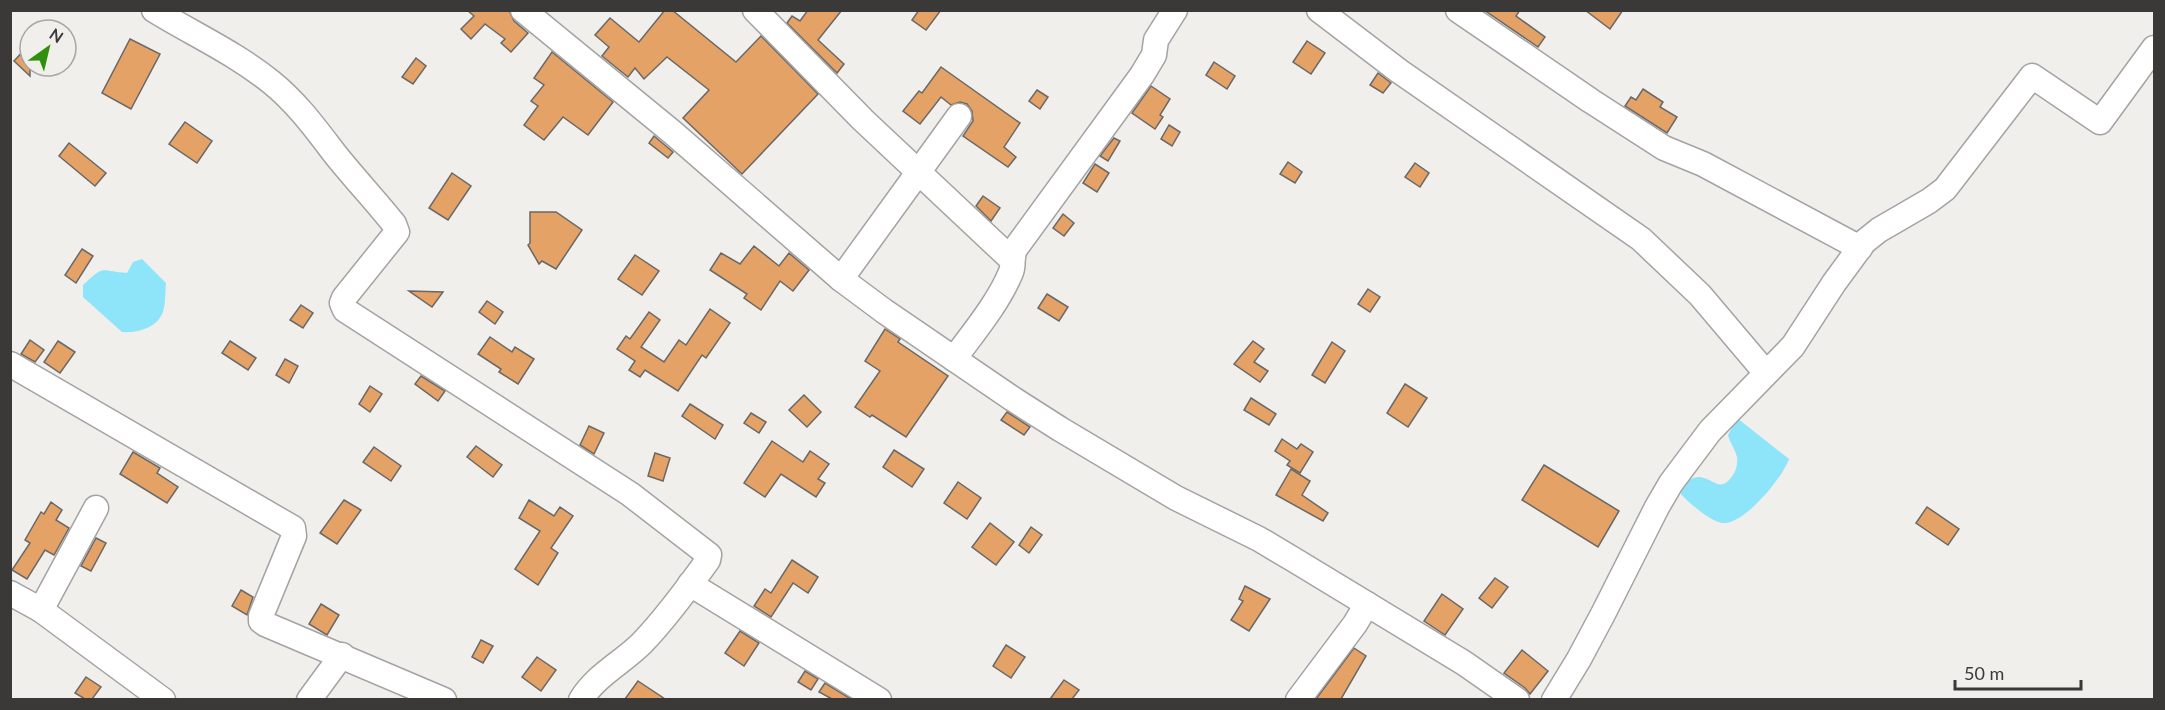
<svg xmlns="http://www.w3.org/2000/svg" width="2165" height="710" font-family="Lato,sans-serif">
  <rect width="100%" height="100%" fill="#f1efec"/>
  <g fill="#8ee4f9">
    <path d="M142 259 166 283C165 292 166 308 161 316 154 329 135 333 122 332L83 297V285C106 264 99 271 127 273L133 262Z"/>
    <path d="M1737 418 1789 459C1783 477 1744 525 1723 523 1711 522 1689 503 1681 494 1682 485 1690 476 1700 477 1715 479 1720 494 1733 475 1736 470 1738 464 1737 457 1735 449 1730 443 1728 435Z"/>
  </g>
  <g fill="#e4a266" stroke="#6a6866" stroke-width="1.5">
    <path d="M467 10H509L514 21 528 33 511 52 501 43 505 39 485 24 471 39 461 29 474 16Z"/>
    <path d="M665 10H672L736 62 761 36 818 94 742 174 683 118 709 90 667 57 644 79 635 68 628 77 602 56 609 47 595 35 610 18 639 42Z"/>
    <path d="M808 10H842L818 40 844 64 837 73 787 23 792 16 800 21Z"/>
    <path d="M919 10H941L926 30 912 20Z"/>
    <path d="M1484 10H1520L1516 16 1545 37 1538 47Z"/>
    <path d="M1585 10H1623L1610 29Z"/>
    <path d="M130 39 160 54 131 109 102 93Z"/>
    <path d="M1307 41 1325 53 1311 74 1293 62Z"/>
    <path d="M30 44V76L14 61Z"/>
    <path d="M552 52 613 102 588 135 563 117 544 140 524 125 538 106 531 101 544 85 534 78Z"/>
    <path d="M416 58 426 66 413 84 402 77Z"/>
    <path d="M1214 62 1235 76 1227 89 1206 75Z"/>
    <path d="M941 67 1020 123 1004 147 1016 157 1008 167 963 136 973 121 972 111 967 104 960 102 951 105 941 97 920 124 903 111 919 91 922 93Z"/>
    <path d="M1378 73 1391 83 1383 93 1370 85Z"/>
    <path d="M1151 86 1170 99 1160 115 1163 117 1155 129 1132 113Z"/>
    <path d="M1643 89 1663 102 1660 107 1677 117 1667 133 1625 106 1631 97 1636 100Z"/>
    <path d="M1037 90 1048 97 1040 109 1029 101Z"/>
    <path d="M185 122 212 141 197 163 169 144Z"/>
    <path d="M1169 125 1180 132 1172 146 1161 139Z"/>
    <path d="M654 136 673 152 668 158 649 143Z"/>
    <path d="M1114 138 1120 141 1108 161 1100 156Z"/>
    <path d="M69 143 106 173 95 186 59 156Z"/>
    <path d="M1288 162 1302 172 1295 183 1280 174Z"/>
    <path d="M1415 163 1429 173 1420 187 1405 177Z"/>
    <path d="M1095 164 1109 173 1097 192 1083 183Z"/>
    <path d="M452 173 471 186 448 220 429 208Z"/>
    <path d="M983 196 1000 208 991 221 976 206Z"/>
    <path d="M530 212H556L582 230 556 269 542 261 539 264 528 245 530 243Z"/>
    <path d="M1063 214 1074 223 1064 236 1053 228Z"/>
    <path d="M754 246 779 266 789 253 809 270 793 291 780 281 761 310 744 298 747 294 710 270 721 253 740 264Z"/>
    <path d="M82 249 93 256 76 283 65 275Z"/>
    <path d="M635 255 659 271 642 295 618 279Z"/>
    <path d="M1368 289 1380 297 1370 312 1358 304Z"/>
    <path d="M409 291 443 292 432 307Z"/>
    <path d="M1047 294 1068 307 1059 321 1038 308Z"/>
    <path d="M487 301 503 312 495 324 479 312Z"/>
    <path d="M301 305 313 313 303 328 290 320Z"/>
    <path d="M710 309 730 323 706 358 702 355 678 391 645 370 640 377 629 370 635 361 617 349 626 336 630 339 649 312 660 320 641 347 664 362 679 340 686 345Z"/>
    <path d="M885 329 900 339 898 342 948 376 906 437 872 415 870 417 855 407 880 371 865 361Z"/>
    <path d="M490 337 512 352 515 347 534 359 518 384 499 372 501 369 478 354Z"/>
    <path d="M30 340 44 350 35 362 21 354Z"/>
    <path d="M58 341 75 352 60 373 44 362Z"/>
    <path d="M230 341 256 358 248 370 222 353Z"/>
    <path d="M1253 341 1264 349 1254 362 1268 371 1260 382 1234 364Z"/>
    <path d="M1332 342 1345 351 1325 383 1312 375Z"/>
    <path d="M285 359 298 366 289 383 276 375Z"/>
    <path d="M421 376 445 391 438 401 415 384Z"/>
    <path d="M1405 384 1427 398 1408 427 1387 413Z"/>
    <path d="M370 386 382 394 370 412 359 404Z"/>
    <path d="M804 395 821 412 807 427 789 410Z"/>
    <path d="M1251 398 1276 414 1269 425 1244 410Z"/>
    <path d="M690 404 723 425 715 439 682 416Z"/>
    <path d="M1007 412 1030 427 1024 435 1001 420Z"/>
    <path d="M751 413 766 422 759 433 744 423Z"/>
    <path d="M589 426 604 433 594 454 580 445Z"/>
    <path d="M1282 439 1297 449 1301 444 1313 452 1300 473 1287 465 1290 461 1275 451Z"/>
    <path d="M772 441 803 462 810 451 829 464 818 479 825 483 816 497 781 474 765 497 744 483Z"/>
    <path d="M476 446 502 465 493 477 467 457Z"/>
    <path d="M374 447 401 466 391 481 363 462Z"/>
    <path d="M894 450 924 469 912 487 883 467Z"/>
    <path d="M133 452 160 468 157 473 178 487 167 503 120 474Z"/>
    <path d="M655 453 670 458 663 481 648 476Z"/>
    <path d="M1544 465 1619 511 1598 547 1522 500Z"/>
    <path d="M1291 469 1310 481 1302 495 1328 513 1323 521 1276 495Z"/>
    <path d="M958 482 981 498 967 519 944 503Z"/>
    <path d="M344 500 361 510 337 544 320 533Z"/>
    <path d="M529 500 554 516 560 507 573 516 551 548 558 553 538 585 515 569 540 531 519 518Z"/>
    <path d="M51 502 62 510 56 520 69 528 54 555 45 550 27 579 12 570 30 543 25 540 41 512 44 514Z"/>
    <path d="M1927 507 1959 529 1948 545 1916 523Z"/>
    <path d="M990 523 1014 542 996 565 972 547Z"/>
    <path d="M1031 527 1042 535 1029 553 1019 545Z"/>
    <path d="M96 538 106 543 91 571 81 566Z"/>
    <path d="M792 560 818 577 808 593 793 583 771 617 754 606 765 589 771 593Z"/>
    <path d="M1495 578 1508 587 1492 608 1479 598Z"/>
    <path d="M1245 586 1270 599 1249 631 1231 620 1243 601 1239 599Z"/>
    <path d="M241 590 253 597 247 615 232 606Z"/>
    <path d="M1442 594 1463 609 1445 635 1424 621Z"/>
    <path d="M321 604 339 615 327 635 309 624Z"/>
    <path d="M740 631 759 643 744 666 725 653Z"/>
    <path d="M481 640 493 646 483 663 472 657Z"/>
    <path d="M1006 645 1025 657 1011 678 993 666Z"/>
    <path d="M1354 648 1366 656 1341 699H1316Z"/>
    <path d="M1522 650 1548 671 1530 694 1525 688 1504 673Z"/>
    <path d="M537 657 556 670 541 691 522 677Z"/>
    <path d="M805 671 818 679 811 690 798 682Z"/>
    <path d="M86 677 101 687 92 699H85L75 693Z"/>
    <path d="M1064 680 1079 690 1072 699H1050Z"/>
    <path d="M638 681 665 699H625Z"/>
    <path d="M825 683 851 699H832L819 692Z"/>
  </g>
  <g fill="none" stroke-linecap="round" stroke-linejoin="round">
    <defs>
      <g id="minor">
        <path d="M154 10C193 34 235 53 271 82 297 103 315 128 335 154 354 178 375 200 394 224L397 232 344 298 342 303 345 310 630 494 709 555 708 560C688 588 666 618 642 643 622 663 596 675 581 700"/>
        <path d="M523 10 672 132 841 279 884 311 1013 399 1060 429 1176 498 1259 539 1296 561 1464 663 1517 700"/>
        <path d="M755 10 863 120 1011 259"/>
        <path d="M1319 10 1399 71 1641 239 1700 295 1766 373"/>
        <path d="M1458 10 1591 101 1664 148 1703 164 1860 248"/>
        <path d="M841 279 959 116"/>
        <path d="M954 359C973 333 999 302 1011 272 1014 265 1011 258 1015 249L1142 75 1154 55 1156 40 1175 10"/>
        <path d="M10 364 293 528 294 536 261 616V621L265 624 444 700"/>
        <path d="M690 584 879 700"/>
        <path d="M10 593 41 610 163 700"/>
        <path d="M41 610 96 508"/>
        <path d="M309 700 342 655"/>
        <path d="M1298 700 1355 624 1367 604"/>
        <path d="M1554 700 1579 659 1603 614 1657 507 1671 483 1710 431 1793 346 1834 283 1864 242 1879 230 1929 201 1945 189 2032 76 2100 122 2154 48"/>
      </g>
    </defs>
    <use href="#minor" stroke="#a5a3a1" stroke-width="27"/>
    <use href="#minor" stroke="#fff" stroke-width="24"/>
  </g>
  <rect width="2165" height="710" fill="none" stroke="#3a3938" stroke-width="24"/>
  <g transform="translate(48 48) rotate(34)"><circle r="28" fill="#f1efec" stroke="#a8a6a4" stroke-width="1.5"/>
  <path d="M0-4.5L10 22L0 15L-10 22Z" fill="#2e900e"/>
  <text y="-9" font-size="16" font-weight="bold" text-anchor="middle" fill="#3a3938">N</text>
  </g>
  <path d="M1955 680v9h126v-9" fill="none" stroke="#3a3938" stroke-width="3"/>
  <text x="1964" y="680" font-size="18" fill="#3a3938" stroke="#f1efec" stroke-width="4.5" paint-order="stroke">50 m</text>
</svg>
